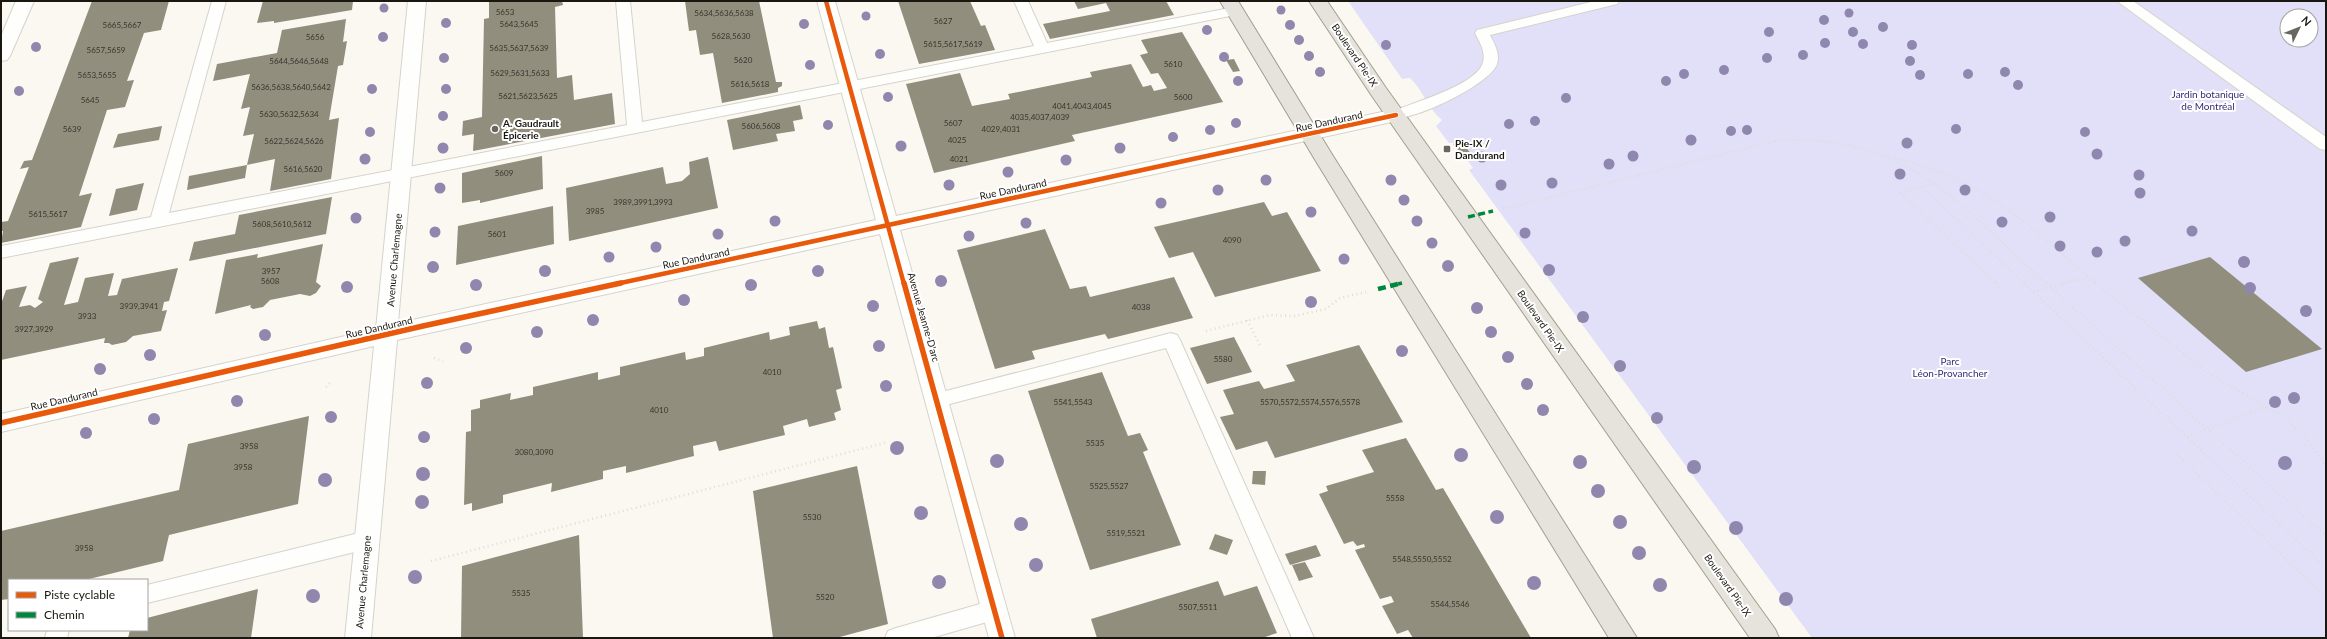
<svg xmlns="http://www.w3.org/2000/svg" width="2327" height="639" font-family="Lato,sans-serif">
  <rect width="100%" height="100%" fill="#faf8f0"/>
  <path fill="#e1e0f8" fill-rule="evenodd" d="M1348 1H2326V638H1812L1469 170 1473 168 1465 157 1472 155 1461 142 1449 143 1436 126 1442 120C1428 109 1423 90 1410 78L1402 79ZM2287 16H2311V40H2287Z"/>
  <g fill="#928e7e">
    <path d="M92 1H169L161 30 144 33 127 81 134 80 125 107 107 110 79 196 92 193 81 227 1 243 3 231H1V222L8 221 29 167 20 169 24 161 32 160Z"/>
    <path d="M263 1H353L352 10 274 23V21L257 23Z"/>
    <path d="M489 1H562L563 5 555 7 557 78 572 75 574 100 612 93 615 124 473 151 474 134 462 136 463 121 482 117 484 19 489 18Z"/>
    <path d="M685 1H759L776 82H782V86L778 88V92L722 103 713 53 700 55 696 30 689 31Z"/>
    <path d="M898 1H970L981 26 985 25 995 50 919 64Z"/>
    <path d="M1074 1H1166L1174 15 1050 39 1043 24 1110 11 1106 3 1078 9Z"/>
    <path d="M346 19 343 42 347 41 343 65 338 66 329 120 339 118 331 179 270 191 275 159 247 165 254 134 243 136 250 107 241 109 250 74 213 81 217 64 277 53 282 30Z"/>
    <path d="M1182 32 1223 102 1072 135 1075 141 934 173 906 84 960 73 972 106 1010 99 1008 94 1092 77 1090 72 1131 64 1143 87 1151 85 1154 91 1167 88 1158 73 1151 74 1140 55 1148 53 1141 40Z"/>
    <path d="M1234 59 1240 71 1233 72 1226 60Z"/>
    <path d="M800 105 803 119 793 121 795 131 776 134 778 141 733 150 727 120Z"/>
    <path d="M162 126 159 140 113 148 118 134Z"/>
    <path d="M1461 141 1472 155 1464 157 1453 144Z"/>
    <path d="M542 156 543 189 480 203V200L462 203V173Z"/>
    <path d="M708 157 718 208 569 241 566 188 663 167 666 184 682 181 690 174 689 162Z"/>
    <path d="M247 165 245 178 187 190 189 176Z"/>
    <path d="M144 183 137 210 109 216 116 189Z"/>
    <path d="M332 197 326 234 189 261 194 242 235 234 239 215Z"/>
    <path d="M1264 202 1272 216 1287 212 1321 271 1215 297 1193 252 1169 258 1154 227Z"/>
    <path d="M553 206 554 244 456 265 458 226Z"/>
    <path d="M1045 229 1070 289 1086 286 1090 297 1174 277 1193 318 1108 339 1105 334 1032 351 1035 359 995 369 957 250Z"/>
    <path d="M323 244 316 282 321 286 316 293 310 296 300 294 270 300 263 307 253 309 250 307 251 305 215 314 226 260 258 254 257 258Z"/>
    <path d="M79 257 64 305 78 302 85 278 114 273 108 296 117 295 122 279 178 268 169 301 164 302 162 311 167 310 161 331 133 336 126 342 112 345 109 343H104L105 338 1 360V304L6 290 27 286 19 307 30 305 35 308 43 302 38 299 50 263Z"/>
    <path d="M2210 257 2322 349 2246 372 2138 278Z"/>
    <path d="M817 321 819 329 825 327 829 348 833 347 842 388 836 390 841 410 834 413 836 420 809 427 807 419 783 426 785 435 719 451 716 441 693 446 694 456 626 473V466L603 471V479L551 492 552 483 503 495V503L472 511V503L464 505 466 432 471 431V410L480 408V400L511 393 510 400 533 395V387L598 372V380L620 375V367L685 352 686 360 704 356V348L769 332 770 340 790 335 789 327Z"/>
    <path d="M1234 337 1252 372 1207 384 1190 348Z"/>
    <path d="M1359 345 1403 422 1275 458 1267 441 1236 450 1220 417 1234 414 1223 390 1259 381 1264 389 1295 381 1286 365Z"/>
    <path d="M1102 372 1128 436 1140 433 1148 450 1143 452 1181 545 1090 570 1028 391Z"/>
    <path d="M309 416 298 504 169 535 163 561 85 580H9V599L1 600V531L179 490 188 444Z"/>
    <path d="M1406 438 1436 490 1443 488 1531 638H1413L1408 630 1397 634 1382 606 1394 602 1391 596 1380 599 1355 550 1365 547 1364 544 1357 546 1353 541 1344 544 1319 494 1328 491 1326 486 1374 472 1362 450Z"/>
    <path d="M857 466 888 624 836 638H773L753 491Z"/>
    <path d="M1253 471H1266L1265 485 1252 484Z"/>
    <path d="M1215 534 1233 540 1227 555 1209 549Z"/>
    <path d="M579 535 583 638H461L462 566Z"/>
    <path d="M1316 545 1321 556 1290 565 1285 554Z"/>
    <path d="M1305 562 1313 577 1299 581 1292 565Z"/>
    <path d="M1218 581 1224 596 1257 586 1277 633 1262 638H1097L1091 619Z"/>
    <path d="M258 589 251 638H128L130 630H147V618Z"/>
  </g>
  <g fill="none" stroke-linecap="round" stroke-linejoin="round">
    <defs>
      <g id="lane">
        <path d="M212 1H226L169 213 627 125 616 1H630L642 122 1034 46 1014 1H1028L1047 43 1235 7 1242 11 1235 15 1 258V246L151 217Z"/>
        <path d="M1595 1H1619L1617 4 1490 35C1495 45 1500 53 1497 64 1490 85 1409 123 1391 118L1388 115 1391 112C1412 103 1473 86 1482 65 1487 53 1480 43 1475 33L1477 30Z"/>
        <path d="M2117 1H2133L2326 137V150L2320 149Z"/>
        <path d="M1171 333 1177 335 1180 340 1314 638H1292L1166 348 938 407 931 405 928 400 931 395 938 393Z"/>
        <path d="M367 531 374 534 377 540 374 546 367 549 147 603V585Z"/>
        <path d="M994 600 1002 603 1005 610 1002 617 994 620 931 638H885L888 631 896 628Z"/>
        <path d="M47 630H69L67 638H45Z"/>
      </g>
      <g id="street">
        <path d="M16 1H34L10 56 7 60 1 61V36Z"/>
        <path d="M408 1H426L398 323 876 220 817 1H835L896 216 1396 109 1403 111 1405 115 1403 119 1396 121 900 230 1015 638H989L880 234 397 340 371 638H345L374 346 1 432V414L376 329Z"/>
      </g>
      <g id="primary">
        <path d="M1220 1H1238L1333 156 1637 638H1609L1314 158Z"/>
        <path d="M1309 1H1327L1386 88 1775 629 1779 638H1750L1372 96Z"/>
      </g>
    </defs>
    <use href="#lane" stroke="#d5d3cb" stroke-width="2"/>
    <use href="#street" stroke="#d5d3cb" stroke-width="2"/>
    <use href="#primary" stroke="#a39f8f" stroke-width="2"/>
    <g stroke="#ddddda" stroke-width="2" stroke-dasharray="1 2.5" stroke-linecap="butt">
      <path d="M1895 158C1984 179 2030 226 2097 284"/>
      <path d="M1922 187 2025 284"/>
      <path d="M1900 193 1997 284"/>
      <path d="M1901 193 1935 183"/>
      <path d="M1503 209 1780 140C1908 134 1960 206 2047 284"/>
      <path d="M2062 284 2088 277"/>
    </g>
    <g stroke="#ddddda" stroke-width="2.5" stroke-dasharray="1 3.5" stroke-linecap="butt">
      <path d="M1996 283 2003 290"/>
      <path d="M2024 283 2326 568"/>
      <path d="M2046 283 2326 536"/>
      <path d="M2095 283 2208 373 2282 416 2306 438 2326 467"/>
      <path d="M2033 292 2066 283"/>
      <path d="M1247 320 1261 347"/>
      <path d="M1206 331 1270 315 1295 316 1326 309 1340 298 1366 292"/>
      <path d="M434 358 443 361"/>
      <path d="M326 387 331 382"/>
      <path d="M2187 436 2268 407"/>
      <path d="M2173 451 2323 595 2326 594"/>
      <path d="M431 561 888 442"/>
    </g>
    <use href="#lane" fill="#fefefd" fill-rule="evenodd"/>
    <use href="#street" fill="#fefefd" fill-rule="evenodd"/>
    <use href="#primary" fill="#e5e3db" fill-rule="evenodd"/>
    <g stroke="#00873e" stroke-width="3.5" stroke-dasharray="7 3.5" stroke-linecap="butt">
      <path d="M1468 217 1493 211"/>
      <path d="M1398 284 1402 283"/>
    </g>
    <path stroke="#00873e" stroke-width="4.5" stroke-dasharray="8 4.5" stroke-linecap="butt" d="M1378 289 1402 283"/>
    <defs>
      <g id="cycleway-far1">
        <path d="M826 1 904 284"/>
        <path d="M616 284 1396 115"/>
      </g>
      <g id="cycleway">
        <path d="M904 283 1002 638"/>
        <path d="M1 423 423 326 621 283"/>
      </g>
    </defs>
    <use href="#cycleway-far1" stroke="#fff" stroke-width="6"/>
    <use href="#cycleway" stroke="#fff" stroke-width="8"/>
    <use href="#cycleway-far1" stroke="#e8590c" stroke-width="4.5"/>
    <use href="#cycleway" stroke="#e8590c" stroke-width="5.5"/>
  </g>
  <g fill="#8f87ae">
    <circle cx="384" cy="8" r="4.5"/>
    <circle cx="1281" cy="10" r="4.5"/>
    <circle cx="1849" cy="13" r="4.5"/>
    <circle cx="866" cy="16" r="4.5"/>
    <circle cx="1824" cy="20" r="5"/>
    <circle cx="446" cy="23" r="5"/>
    <circle cx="804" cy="24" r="5"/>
    <circle cx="1290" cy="25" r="5"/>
    <circle cx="1883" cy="27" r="5"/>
    <circle cx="1207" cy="30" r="5"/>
    <circle cx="1769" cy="32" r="5"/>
    <circle cx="1853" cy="32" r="5"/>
    <circle cx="383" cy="37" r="5"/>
    <circle cx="1299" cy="40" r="5"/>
    <circle cx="1825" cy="43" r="5"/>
    <circle cx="1863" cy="44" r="5"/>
    <circle cx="1386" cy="45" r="5"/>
    <circle cx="1912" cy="45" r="5"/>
    <circle cx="36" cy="47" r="5"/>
    <circle cx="880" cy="54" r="5"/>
    <circle cx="1803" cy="55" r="5"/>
    <circle cx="1309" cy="56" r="5"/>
    <circle cx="1224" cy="57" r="5"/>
    <circle cx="444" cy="58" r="5"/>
    <circle cx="1767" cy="58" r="5"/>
    <circle cx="1910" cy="61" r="5"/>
    <circle cx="810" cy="65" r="5"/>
    <circle cx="1724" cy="70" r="5"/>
    <circle cx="1320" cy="72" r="5"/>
    <circle cx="2005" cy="72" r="5"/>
    <circle cx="1684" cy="74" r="5"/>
    <circle cx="1968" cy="74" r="5"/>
    <circle cx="1920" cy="75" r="5"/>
    <circle cx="1238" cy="81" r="5"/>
    <circle cx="1666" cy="81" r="5"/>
    <circle cx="2018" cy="85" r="5"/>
    <circle cx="372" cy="89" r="5"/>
    <circle cx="446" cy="89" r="5"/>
    <circle cx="19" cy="91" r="5"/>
    <circle cx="888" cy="97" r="5"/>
    <circle cx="1566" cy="98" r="5"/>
    <circle cx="443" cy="116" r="5"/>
    <circle cx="1535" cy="121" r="5"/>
    <circle cx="1236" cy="123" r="5"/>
    <circle cx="1509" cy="124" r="5"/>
    <circle cx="828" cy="125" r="5"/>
    <circle cx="1956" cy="129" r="5"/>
    <circle cx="1210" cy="130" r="5"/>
    <circle cx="1747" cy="130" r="5"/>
    <circle cx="1731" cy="131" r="5"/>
    <circle cx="370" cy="132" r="5"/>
    <circle cx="2085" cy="132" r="5"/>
    <circle cx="1173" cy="137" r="5"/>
    <circle cx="1691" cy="140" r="5.5"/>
    <circle cx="1907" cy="143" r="5.5"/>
    <circle cx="901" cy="146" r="5.5"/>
    <circle cx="443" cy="148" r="5.5"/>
    <circle cx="1120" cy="148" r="5.5"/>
    <circle cx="2097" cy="154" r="5.5"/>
    <circle cx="1633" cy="156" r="5.5"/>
    <circle cx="1482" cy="157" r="5.5"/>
    <circle cx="365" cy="159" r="5.5"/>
    <circle cx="1066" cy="160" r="5.5"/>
    <circle cx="1609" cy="164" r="5.5"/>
    <circle cx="1008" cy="172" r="5.5"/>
    <circle cx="1900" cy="174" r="5.5"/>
    <circle cx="2139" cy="175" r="5.5"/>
    <circle cx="1266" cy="180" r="5.5"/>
    <circle cx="1391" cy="180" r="5.5"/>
    <circle cx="1552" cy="183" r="5.5"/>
    <circle cx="949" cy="185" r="5.5"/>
    <circle cx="1501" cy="185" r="5.5"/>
    <circle cx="440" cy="188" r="5.5"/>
    <circle cx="1218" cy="190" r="5.5"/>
    <circle cx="1965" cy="190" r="5.5"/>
    <circle cx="2140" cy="193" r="5.5"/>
    <circle cx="1404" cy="200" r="5.5"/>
    <circle cx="1161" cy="203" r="5.5"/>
    <circle cx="1311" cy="212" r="5.5"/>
    <circle cx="2050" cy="217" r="5.5"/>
    <circle cx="356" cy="218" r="5.5"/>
    <circle cx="775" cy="221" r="5.5"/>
    <circle cx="1417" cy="221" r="5.5"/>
    <circle cx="2002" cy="222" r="5.5"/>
    <circle cx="1026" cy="223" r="5.5"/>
    <circle cx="2192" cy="231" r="5.5"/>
    <circle cx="435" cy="232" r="5.5"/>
    <circle cx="1525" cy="233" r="5.5"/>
    <circle cx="718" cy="234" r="5.5"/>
    <circle cx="969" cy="236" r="5.5"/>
    <circle cx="2125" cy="241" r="5.5"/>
    <circle cx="1432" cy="243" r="5.5"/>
    <circle cx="2060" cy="246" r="5.5"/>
    <circle cx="656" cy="247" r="5.5"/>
    <circle cx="2097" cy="252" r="5.5"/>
    <circle cx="609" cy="257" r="5.5"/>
    <circle cx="1344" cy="259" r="5.5"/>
    <circle cx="2244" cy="262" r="6"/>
    <circle cx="1448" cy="266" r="6"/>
    <circle cx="433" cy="267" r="6"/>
    <circle cx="1549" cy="270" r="6"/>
    <circle cx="545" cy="271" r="6"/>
    <circle cx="818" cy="271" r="6"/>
    <circle cx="941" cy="281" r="6"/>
    <circle cx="476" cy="285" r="6"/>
    <circle cx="751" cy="285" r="6"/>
    <circle cx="347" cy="287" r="6"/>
    <circle cx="2250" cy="288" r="6"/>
    <circle cx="684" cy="300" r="6"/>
    <circle cx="1311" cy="302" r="6"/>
    <circle cx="873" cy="306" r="6"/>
    <circle cx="1477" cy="308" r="6"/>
    <circle cx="2306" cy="311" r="6"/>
    <circle cx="1583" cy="317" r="6"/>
    <circle cx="593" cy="320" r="6"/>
    <circle cx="537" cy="332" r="6"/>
    <circle cx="1491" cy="332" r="6"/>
    <circle cx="265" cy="335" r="6"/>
    <circle cx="879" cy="346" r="6"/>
    <circle cx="466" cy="348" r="6"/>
    <circle cx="1402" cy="351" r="6"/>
    <circle cx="150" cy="355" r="6"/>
    <circle cx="1508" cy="357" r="6"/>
    <circle cx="1620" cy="366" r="6"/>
    <circle cx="100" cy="369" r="6"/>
    <circle cx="427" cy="383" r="6"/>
    <circle cx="1527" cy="384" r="6"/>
    <circle cx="886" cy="386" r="6"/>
    <circle cx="2294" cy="398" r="6"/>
    <circle cx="237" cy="401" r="6"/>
    <circle cx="2275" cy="402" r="6"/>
    <circle cx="1543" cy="410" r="6"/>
    <circle cx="331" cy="417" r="6"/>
    <circle cx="1657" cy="418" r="6"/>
    <circle cx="154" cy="419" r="6"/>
    <circle cx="86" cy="433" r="6"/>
    <circle cx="424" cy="437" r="6"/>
    <circle cx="897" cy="448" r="7"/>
    <circle cx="1461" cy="455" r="7"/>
    <circle cx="997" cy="461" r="7"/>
    <circle cx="1580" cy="462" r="7"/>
    <circle cx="2285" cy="463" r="7"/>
    <circle cx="1694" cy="467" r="7"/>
    <circle cx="423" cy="474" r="7"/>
    <circle cx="325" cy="480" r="7"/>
    <circle cx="1598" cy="491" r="7"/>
    <circle cx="422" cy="502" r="7"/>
    <circle cx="921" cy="513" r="7"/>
    <circle cx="1497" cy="517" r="7"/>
    <circle cx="1620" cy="522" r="7"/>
    <circle cx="1021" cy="524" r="7"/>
    <circle cx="1736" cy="528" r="7"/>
    <circle cx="1639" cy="553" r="7"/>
    <circle cx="1036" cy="565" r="7"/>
    <circle cx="415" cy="577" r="7"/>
    <circle cx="939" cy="582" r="7"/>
    <circle cx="1534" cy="583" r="7"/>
    <circle cx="1660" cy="585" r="7"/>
    <circle cx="313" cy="596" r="7"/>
    <circle cx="1786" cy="599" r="7"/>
  </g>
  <g fill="#68665e" stroke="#fff" stroke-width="1.5">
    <circle cx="495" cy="129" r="4"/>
    <rect x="1443" y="145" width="8" height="8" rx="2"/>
  </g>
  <g text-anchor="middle" stroke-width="4" stroke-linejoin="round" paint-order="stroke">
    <g font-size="8" fill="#38352c">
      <text x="505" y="15">5653</text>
      <text x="724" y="16">5634,5636,5638</text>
      <text x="943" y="24">5627</text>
      <text x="519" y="27">5643,5645</text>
      <text x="122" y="28">5665,5667</text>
      <text x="731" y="39">5628,5630</text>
      <text x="315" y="40">5656</text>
      <text x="953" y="47">5615,5617,5619</text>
      <text x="519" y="51">5635,5637,5639</text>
      <text x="106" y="53">5657,5659</text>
      <text x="743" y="63">5620</text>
      <text x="299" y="64">5644,5646,5648</text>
      <text x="1173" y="67">5610</text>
      <text x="520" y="76">5629,5631,5633</text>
      <text x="97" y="78">5653,5655</text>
      <text x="750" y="87">5616,5618</text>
      <text x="291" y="90">5636,5638,5640,5642</text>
      <text x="528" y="99">5621,5623,5625</text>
      <text x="1183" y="100">5600</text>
      <text x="90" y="103">5645</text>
      <text x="1082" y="109">4041,4043,4045</text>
      <text x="289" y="117">5630,5632,5634</text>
      <text x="1040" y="120">4035,4037,4039</text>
      <text x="953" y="126">5607</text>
      <text x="761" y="129">5606,5608</text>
      <text x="72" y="132">5639</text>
      <text x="1001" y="132">4029,4031</text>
      <text x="957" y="143">4025</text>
      <text x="294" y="144">5622,5624,5626</text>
      <text x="959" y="162">4021</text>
      <text x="303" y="172">5616,5620</text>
      <text x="504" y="176">5609</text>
      <text x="643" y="205">3989,3991,3993</text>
      <text x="595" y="214">3985</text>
      <text x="48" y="217">5615,5617</text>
      <text x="282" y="227">5608,5610,5612</text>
      <text x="497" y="237">5601</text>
      <text x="1232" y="243">4090</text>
      <text x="271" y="274">3957</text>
      <text x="270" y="284">5608</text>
      <text x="139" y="309">3939,3941</text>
      <text x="1141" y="310">4038</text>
      <text x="87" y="319">3933</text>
      <text x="34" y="332">3927,3929</text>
      <text x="1223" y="362">5580</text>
      <text x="772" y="375">4010</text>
      <text x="1073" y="405">5541,5543</text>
      <text x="1310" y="405">5570,5572,5574,5576,5578</text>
      <text x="659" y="413">4010</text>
      <text x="1095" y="446">5535</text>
      <text x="249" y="449">3958</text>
      <text x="534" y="455">3080,3090</text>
      <text x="243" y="470">3958</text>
      <text x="1109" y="489">5525,5527</text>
      <text x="1395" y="501">5558</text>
      <text x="812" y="520">5530</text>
      <text x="1126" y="536">5519,5521</text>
      <text x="84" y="551">3958</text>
      <text x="1422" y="562">5548,5550,5552</text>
      <text x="521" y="596">5535</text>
      <text x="825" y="600">5520</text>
      <text x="1450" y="607">5544,5546</text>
      <text x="1198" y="610">5507,5511</text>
    </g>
    <g font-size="10" fill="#1a1710" stroke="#fff">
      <text transform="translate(1355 55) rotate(56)" y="4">Boulevard Pie-IX</text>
      <text transform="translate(1329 121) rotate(-12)" y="4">Rue Dandurand</text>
      <text transform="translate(1013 189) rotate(-12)" y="4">Rue Dandurand</text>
      <text transform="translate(696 258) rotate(-12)" y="4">Rue Dandurand</text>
      <text transform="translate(394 260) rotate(-85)" y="4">Avenue Charlemagne</text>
      <text transform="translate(924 317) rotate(74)" y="4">Avenue Jeanne-D'arc</text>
      <text transform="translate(1541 321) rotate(55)" y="4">Boulevard Pie-IX</text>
      <text transform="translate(379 327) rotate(-13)" y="4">Rue Dandurand</text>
      <text transform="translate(64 399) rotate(-13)" y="4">Rue Dandurand</text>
      <text transform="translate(363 582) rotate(-85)" y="4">Avenue Charlemagne</text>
      <text transform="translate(1728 585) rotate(55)" y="4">Boulevard Pie-IX</text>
    </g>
    <g font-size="10" fill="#372a78" stroke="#fff">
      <text x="2208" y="98">Jardin botanique<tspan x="2208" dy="12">de Montréal</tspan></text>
      <text x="1950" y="365">Parc<tspan x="1950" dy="12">Léon-Provancher</tspan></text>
    </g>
    <g font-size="10" font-weight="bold" fill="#1a1710" stroke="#fff" text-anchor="start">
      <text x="503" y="127">A. Gaudrault<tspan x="503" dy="12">Épicerie</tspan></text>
      <text x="1455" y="147">Pie-IX /<tspan x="1455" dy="12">Dandurand</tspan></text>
    </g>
  </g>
  <rect width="2327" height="639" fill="none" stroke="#1a1710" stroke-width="4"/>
  <rect x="8" y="579" width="140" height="52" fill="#ffffff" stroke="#a3a29f"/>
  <rect x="16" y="592" width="20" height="6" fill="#e8590c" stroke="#a3a29f"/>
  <text x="44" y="599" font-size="12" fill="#1a1710">Piste cyclable</text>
  <rect x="16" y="612" width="20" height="6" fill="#00873e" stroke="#a3a29f"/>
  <text x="44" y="619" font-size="12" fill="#1a1710">Chemin</text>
  <g transform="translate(2299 28) rotate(47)"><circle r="19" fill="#ffffff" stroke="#a3a29f"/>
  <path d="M0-3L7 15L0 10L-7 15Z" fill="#68665e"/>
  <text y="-6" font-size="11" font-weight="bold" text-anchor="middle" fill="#1a1710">N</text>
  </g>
</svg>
